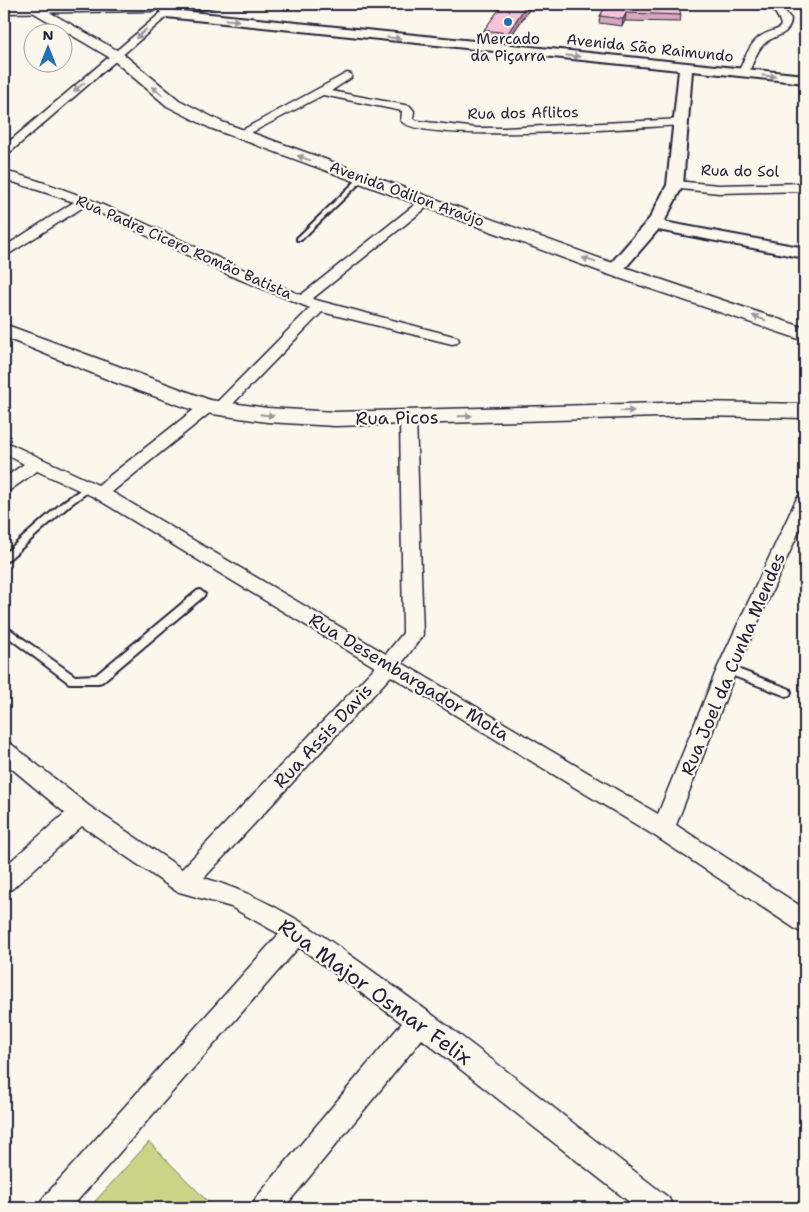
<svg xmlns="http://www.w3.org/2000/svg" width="809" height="1212" font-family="'Shantell Sans',sans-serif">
  <rect width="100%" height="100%" fill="#fbf7ec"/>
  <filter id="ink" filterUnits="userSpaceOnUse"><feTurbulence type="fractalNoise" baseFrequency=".02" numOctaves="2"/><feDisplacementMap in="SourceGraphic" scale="10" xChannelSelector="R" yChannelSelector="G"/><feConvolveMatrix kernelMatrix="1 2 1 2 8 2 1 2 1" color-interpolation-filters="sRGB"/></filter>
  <g filter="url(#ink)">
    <path fill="#cad588" stroke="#767c62" d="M149 1142 214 1208H89Z"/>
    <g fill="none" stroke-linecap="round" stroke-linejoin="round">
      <defs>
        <g id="service">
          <path d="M360 177 365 178 301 240H297V238Z"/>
          <path d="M89 484 92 485 94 487 92 489 70 505 7 561 4 562V554L64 501Z"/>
          <path d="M200 590 205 594 203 597 102 682 98 683H69L4 634V625L75 676 96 675 197 591Z"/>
          <path d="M727 665 790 689 791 692 790 695 786 696 723 672 722 669 723 666Z"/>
        </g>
        <g id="minor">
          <path d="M769 4H779L791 19C790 37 774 34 764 44 755 52 753 66 747 75H739L738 73C743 62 747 50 755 41 772 23 795 39 769 4Z"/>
          <path d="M163 11 171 13 8 154 4 155V146Z"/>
          <path d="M347 73 351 74V78L331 91 410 106 414 111 413 119 418 121 477 128H504L682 119 688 122 682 125C639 127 424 145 401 121L402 111 323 95 243 137H235L233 135Z"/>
          <path d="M4 171C106 197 204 255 301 295L423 198H431L433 201 431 204 312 299 457 337 459 340 457 343 452 344 322 312 225 412 219 414 212 411 112 492 386 654 403 633 400 418 402 414H414L416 418 423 635 402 663 658 814 717 669 796 500 799 496 805 494V518L737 669 676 825 805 909V933L797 930 655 836 391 676 204 878C280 900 333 943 396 988 489 1055 578 1128 669 1198L673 1208H637L422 1039 284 1208H252L256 1198 402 1023 299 947 71 1208H39L43 1198 279 934 231 907 176 891 82 826 12 889 4 892V867L65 813 4 762V741L11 744 89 806 182 869 375 667 94 497 37 471 10 490 4 492V478L24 464 4 453V441L98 485 201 404 207 402 214 405 310 308 229 275 85 206 4 257V247L74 202 4 179Z"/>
          <path d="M675 181 719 185 805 183V191L719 193 671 188 669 185Z"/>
        </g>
        <path id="tertiary" d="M165 5 171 10 805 75V83L692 71 683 185 664 222 805 248V258L658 230 620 274H608L605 270 650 218 667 185 679 70 166 17 162 16 159 9Z"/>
        <g id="secondary">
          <path d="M19 4H35L122 53 179 100 222 122 621 266 805 328V341L607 274 210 128 167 106 112 59Z"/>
          <path d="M4 324 210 400 267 408 335 412 697 402 805 404V418L697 416 335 426 267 422 199 412 114 382 4 337Z"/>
        </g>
        <g id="primary">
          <path d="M149 4 154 5 156 8 154 11 4 13V5Z"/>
          <path d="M169 4H218C212 10 173 13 167 7Z"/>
        </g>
      </defs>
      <use href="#service" stroke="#22223b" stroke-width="4"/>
      <use href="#minor" stroke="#22223b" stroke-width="3"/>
      <use href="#tertiary" stroke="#22223b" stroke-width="4"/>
      <use href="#secondary" stroke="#22223b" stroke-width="3"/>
      <use href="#primary" stroke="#22223b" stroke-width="3"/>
      <use href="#service" fill="#fbf7ec" fill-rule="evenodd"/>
      <use href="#minor" fill="#fbf7ec" fill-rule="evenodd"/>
      <use href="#tertiary" fill="#fbf7ec" fill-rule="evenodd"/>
      <use href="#secondary" fill="#fbf7ec" fill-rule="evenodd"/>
      <use href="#primary" fill="#fbf7ec" fill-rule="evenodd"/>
    </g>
    <g fill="#d7a7bb" stroke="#22223b">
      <path d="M503 4H533L507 42 483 39 484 30Z"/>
      <path d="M607 4 681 15 680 22 625 21 622 26 599 23 600 16Z"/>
    </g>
    <g fill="#af8899" stroke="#22223b">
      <path d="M527 4H533L507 42 508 33Z"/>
      <path d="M626 13 625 21 622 26 623 19Z"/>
    </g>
    <g fill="#fac2da" stroke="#22223b">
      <path d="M503 4H527L508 33 484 30Z"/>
      <path d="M607 4H678L681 15 626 13 623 19 600 16Z"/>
    </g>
    <defs><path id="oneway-solid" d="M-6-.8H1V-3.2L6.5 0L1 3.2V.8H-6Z" transform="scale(1.25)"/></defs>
    <g fill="#99979c">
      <use href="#oneway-solid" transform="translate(232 20) rotate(6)"/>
      <use href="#oneway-solid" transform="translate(141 34) rotate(139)"/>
      <use href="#oneway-solid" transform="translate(394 38) rotate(6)"/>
      <use href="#oneway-solid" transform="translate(573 56) rotate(6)"/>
      <use href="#oneway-solid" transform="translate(769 76) rotate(6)"/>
      <use href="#oneway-solid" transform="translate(79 87) rotate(140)"/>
      <use href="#oneway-solid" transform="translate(157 91) rotate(-143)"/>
      <use href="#oneway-solid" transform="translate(304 158) rotate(-160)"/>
      <use href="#oneway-solid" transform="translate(589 260) rotate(-160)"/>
      <use href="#oneway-solid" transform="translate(759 318) rotate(-161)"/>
      <use href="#oneway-solid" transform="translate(627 411) rotate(-2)"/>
      <use href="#oneway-solid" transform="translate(267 415) rotate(6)"/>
      <use href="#oneway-solid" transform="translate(465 416) rotate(-2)"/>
    </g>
  </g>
  <circle fill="#1f6fb2" stroke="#fbf7ec" stroke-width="2" cx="508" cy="22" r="5"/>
  <g text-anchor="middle" stroke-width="4.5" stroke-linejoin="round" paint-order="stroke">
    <g font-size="15" fill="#22223b" stroke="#fbf7ec">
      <text x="508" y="44">Mercado<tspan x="508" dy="17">da Piçarra</tspan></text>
    </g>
    <g font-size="15" fill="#22223b" stroke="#fbf7ec">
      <text transform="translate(650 48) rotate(6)" y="5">Avenida São Raimundo</text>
      <text transform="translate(523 113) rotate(-1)" y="5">Rua dos Aflitos</text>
      <text transform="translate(740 171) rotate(1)" y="5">Rua do Sol</text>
      <text transform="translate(407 194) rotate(20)" y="5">Avenida Odilon Araújo</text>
      <text transform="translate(184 247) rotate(24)" y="5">Rua Padre Cicero Romão Batista</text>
    </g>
    <g font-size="18" fill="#22223b" stroke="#fbf7ec">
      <text transform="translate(397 418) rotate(-1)" y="6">Rua Picos</text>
      <text transform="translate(733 664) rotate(-67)" y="6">Rua Joel da Cunha Mendes</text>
      <text transform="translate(409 677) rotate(31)" y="6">Rua Desembargador Mota</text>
      <text transform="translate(323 736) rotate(-47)" y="6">Rua Assis Davis</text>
    </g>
    <g font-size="21" fill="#22223b" stroke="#fbf7ec">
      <text transform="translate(375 992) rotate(36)" y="7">Rua Major Osmar Felix</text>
    </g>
  </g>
  <rect width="809" height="1212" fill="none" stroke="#fbf7ec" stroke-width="20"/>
  <rect x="10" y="10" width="789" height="1192" fill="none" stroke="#22223b" stroke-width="2" filter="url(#ink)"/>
  <g transform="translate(48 48)"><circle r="24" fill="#fbf7ec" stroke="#a4a2a5"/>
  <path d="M0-4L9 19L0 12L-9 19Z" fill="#1f6fb2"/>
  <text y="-8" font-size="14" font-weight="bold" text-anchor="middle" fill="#22223b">N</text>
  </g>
</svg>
